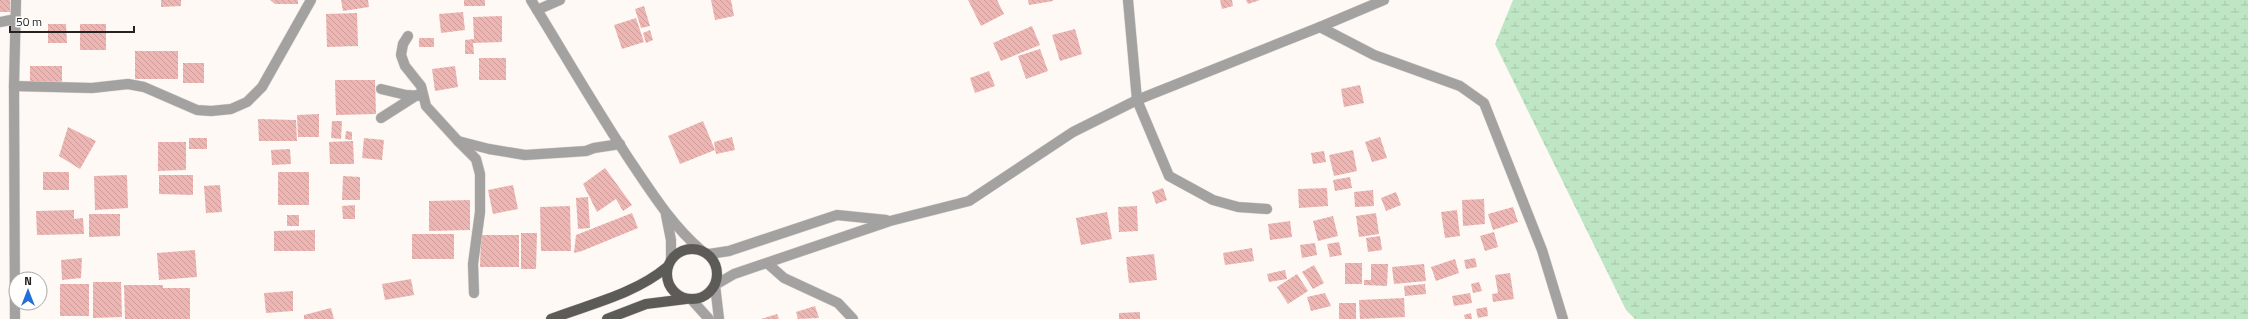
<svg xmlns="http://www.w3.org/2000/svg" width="2248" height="319" font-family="'Titillium Web',sans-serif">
  <defs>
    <pattern id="wetland-marsh" width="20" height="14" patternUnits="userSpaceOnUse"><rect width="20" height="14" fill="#bee6c5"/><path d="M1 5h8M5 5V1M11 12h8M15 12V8" fill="none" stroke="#a3c5a9"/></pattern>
    <pattern id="building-back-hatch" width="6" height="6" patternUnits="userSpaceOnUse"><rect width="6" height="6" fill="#edb6b3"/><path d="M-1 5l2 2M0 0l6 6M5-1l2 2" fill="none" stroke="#cb9c9a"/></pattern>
  </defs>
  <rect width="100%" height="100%" fill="#fef9f4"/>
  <path fill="url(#wetland-marsh)" d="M1513 0H2248V319H1635L1626 310 1495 44Z"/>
  <g fill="url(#building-back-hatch)">
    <rect x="0" y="0" width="10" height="12"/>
    <path d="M161 0H181V6L161 7Z"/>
    <path d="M270 0H298V4H275Z"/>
    <path d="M341 0H368L369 7 343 11Z"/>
    <rect x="464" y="0" width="21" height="6"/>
    <path d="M711 0H731L734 16 715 20Z"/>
    <path d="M968 0H997L1004 14 981 26Z"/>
    <path d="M1028 0H1053V1L1029 5Z"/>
    <path d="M1220 0H1232L1233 6 1222 9Z"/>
    <path d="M1246 0H1260L1248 4Z"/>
    <path d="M644 6 650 26 641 28 635 9Z"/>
    <path d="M463 12 465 30 441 33 439 14Z"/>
    <path d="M357 13 358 46 327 47 326 14Z"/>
    <path d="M502 16V42L473 43 474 54H465V40L474 39 473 17Z"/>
    <path d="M636 18 644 42 622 49 614 25Z"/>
    <path d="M48 24H66L67 43H48Z"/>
    <rect x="80" y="24" width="26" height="26"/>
    <path d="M1032 26 1040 45 1001 61 993 43Z"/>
    <path d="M1075 29 1082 54 1060 61 1052 35Z"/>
    <path d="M650 30 653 40 646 43 643 33Z"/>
    <rect x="419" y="38" width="15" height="9"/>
    <path d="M1040 49 1048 71 1026 79 1018 56Z"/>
    <rect x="135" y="51" width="43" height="28"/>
    <rect x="479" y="58" width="27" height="22"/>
    <rect x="183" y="63" width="21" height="20"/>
    <rect x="30" y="66" width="32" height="17"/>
    <path d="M455 66 458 87 435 91 432 69Z"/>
    <path d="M989 71 995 86 975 93 970 78Z"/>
    <path d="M335 80H375L376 114 336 115Z"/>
    <path d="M1360 85 1364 103 1344 107 1341 89Z"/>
    <path d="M319 114V137H298L297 115Z"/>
    <path d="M258 119 296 120 297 141H259Z"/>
    <path d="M332 121H342L341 139 331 138Z"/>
    <path d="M703 121 715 150 680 164 668 136Z"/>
    <path d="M68 127 96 141 80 169 59 156Z"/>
    <path d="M346 131 352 132V140L345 139Z"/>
    <path d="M732 137 735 150 716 154 714 142Z"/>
    <path d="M1380 137 1387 158 1372 162 1365 142Z"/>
    <rect x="189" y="138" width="18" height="11"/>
    <path d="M364 138 384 140 382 160 362 158Z"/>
    <path d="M353 141 354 164H330L329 142Z"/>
    <path d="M158 142H186V170L158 171Z"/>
    <path d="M290 149 291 164 272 165 271 150Z"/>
    <path d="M1353 150 1357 171 1334 176 1329 155Z"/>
    <path d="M1324 151 1326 162 1313 164 1311 153Z"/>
    <path d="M605 168 632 205 623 211 616 199 597 212 583 184Z"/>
    <rect x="43" y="172" width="26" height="18"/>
    <rect x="278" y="172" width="31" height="33"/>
    <path d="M127 175 128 208 95 210 94 176Z"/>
    <path d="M159 175H193V195L159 194Z"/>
    <path d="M343 176 360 177V200H342Z"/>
    <path d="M1350 177 1352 188 1335 191 1333 180Z"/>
    <path d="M220 185 222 212 206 213 204 186Z"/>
    <path d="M513 185 518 209 493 214 488 190Z"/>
    <path d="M1163 188 1167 200 1156 204 1152 192Z"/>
    <path d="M1327 188 1328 206 1299 208 1298 189Z"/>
    <path d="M1373 190 1374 206 1355 207 1354 192Z"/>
    <path d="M1396 192 1401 205 1386 211 1381 198Z"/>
    <path d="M588 197 590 228 578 229 576 198Z"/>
    <path d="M1484 199 1485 224 1463 226 1462 200Z"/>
    <path d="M470 200V230L429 231V201Z"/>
    <path d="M355 205V219H343L342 206Z"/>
    <path d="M570 206 571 251H541L540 207Z"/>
    <path d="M1137 206 1138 231 1119 232 1118 207Z"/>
    <path d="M1513 207 1518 222 1493 230 1488 214Z"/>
    <path d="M74 210V219L83 218 84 234 37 235 36 211Z"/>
    <path d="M1457 210 1460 236 1445 238 1441 212Z"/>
    <path d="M1107 212 1112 239 1081 245 1076 218Z"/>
    <path d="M632 213 638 228 582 251 574 253 576 235Z"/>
    <path d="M1376 213 1379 234 1359 237 1356 216Z"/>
    <path d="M89 214H120V236L89 237Z"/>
    <rect x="287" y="215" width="12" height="11"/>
    <path d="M1333 216 1338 236 1318 241 1313 221Z"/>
    <path d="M1290 221 1292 237 1270 240 1268 224Z"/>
    <path d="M315 230V251H274V231Z"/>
    <path d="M1494 232 1498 247 1485 251 1480 236Z"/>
    <path d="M521 233H537L536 269H521Z"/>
    <rect x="412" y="234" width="42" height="25"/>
    <path d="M481 235H519V267H480Z"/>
    <path d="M1380 236 1382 250 1368 252 1366 238Z"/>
    <path d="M1339 242 1342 255 1330 257 1327 244Z"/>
    <path d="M1315 243 1317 255 1302 258 1300 245Z"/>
    <path d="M1252 248 1254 261 1225 265 1223 253Z"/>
    <path d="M195 250 197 277 159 280 157 253Z"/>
    <path d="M1154 254 1157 280 1129 283 1126 257Z"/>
    <path d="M82 258 81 278 62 280 61 260Z"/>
    <path d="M1475 258 1477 267 1466 269 1464 260Z"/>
    <path d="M1455 259 1459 273 1436 281 1431 267Z"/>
    <rect x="1345" y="263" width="17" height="21"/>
    <path d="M1371 264H1388L1387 286 1364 285V280H1371Z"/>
    <path d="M1424 264 1426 281 1394 284 1392 267Z"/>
    <path d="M1314 265 1324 283 1313 289 1302 272Z"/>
    <path d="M1285 270 1287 279 1269 282 1267 274Z"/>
    <path d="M1510 273 1514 299 1493 302 1492 294 1498 293 1495 275Z"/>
    <path d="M1297 274 1308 291 1288 304 1277 287Z"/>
    <path d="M411 279 414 295 385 300 382 284Z"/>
    <path d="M93 282H121L122 317 93 318Z"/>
    <path d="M1479 282 1482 291 1473 293 1471 284Z"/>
    <rect x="60" y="284" width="29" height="32"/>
    <path d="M1425 284 1426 294 1405 296 1404 286Z"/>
    <path d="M124 285H163V288H190V319H125Z"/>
    <path d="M293 291V311L266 313 264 293Z"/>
    <path d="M1325 293 1331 306 1311 311 1307 297Z"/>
    <path d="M1470 293 1472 303 1454 306 1452 296Z"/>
    <path d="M1404 298 1405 317 1360 319 1359 300Z"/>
    <rect x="1339" y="303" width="17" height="16"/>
    <path d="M815 306 819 318 798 319 796 312Z"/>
    <path d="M1487 307 1488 316 1478 318 1476 309Z"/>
    <path d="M331 308 334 319H304V315Z"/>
    <path d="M1140 312V319H1119V313Z"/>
    <path d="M1471 313 1472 319H1465L1464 315Z"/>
    <path d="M777 314 779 319H761Z"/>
  </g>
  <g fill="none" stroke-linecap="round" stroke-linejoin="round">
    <defs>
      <g id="minor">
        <path d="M531 0C565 55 597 111 633 165 654 196 673 226 701 250"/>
        <path d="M1128 0 1137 100 1169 176 1213 200 1238 207 1267 209"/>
        <path d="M537 10 560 0"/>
        <path d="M0 22 16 19"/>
        <path d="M1320 27 1374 55 1460 86 1484 103 1542 250 1563 319"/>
        <path d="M408 36 403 44 401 55 405 66 421 86 426 106 458 141 489 149 525 155 586 151 594 148 620 144"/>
        <path d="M14 86 92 88 128 84 144 87 197 110 211 111 231 109 247 102 262 87 311 0"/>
        <path d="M381 89 406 95 423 96"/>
        <path d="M381 118 417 95"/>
        <path d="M458 141 476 159 480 174V212L473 264 474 293"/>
        <path d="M666 215 671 240V259"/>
        <path d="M709 254 729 251 837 215 886 220"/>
        <path d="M767 263 784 278 838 303 853 319"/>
        <path d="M691 299 709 319"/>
        <path d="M15 319 14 86 16 0"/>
        <path d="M719 319 715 285 734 274 890 221 969 201 1073 132 1137 100 1320 27 1384 0"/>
      </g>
      <g id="major">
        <circle cx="692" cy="274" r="25"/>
        <path d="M551 319C590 304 635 294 667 267"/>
        <path d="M607 319 646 304 686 299"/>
      </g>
    </defs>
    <use href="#minor" stroke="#dbd7d2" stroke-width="11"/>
    <use href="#major" stroke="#dbd7d2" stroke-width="11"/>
    <use href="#minor" stroke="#a3a2a0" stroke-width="10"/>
    <use href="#major" stroke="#5d5b57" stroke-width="10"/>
  </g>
  <g transform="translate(28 291)"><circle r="19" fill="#ffffff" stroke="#a8a7a6"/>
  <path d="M0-3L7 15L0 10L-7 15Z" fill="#256fda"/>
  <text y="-6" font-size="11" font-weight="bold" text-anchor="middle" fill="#252321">N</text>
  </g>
  <path d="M10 26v6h124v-6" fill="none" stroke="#252321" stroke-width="2"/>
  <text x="16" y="26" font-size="12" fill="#252321" stroke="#ffffff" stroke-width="3" paint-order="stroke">50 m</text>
</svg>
